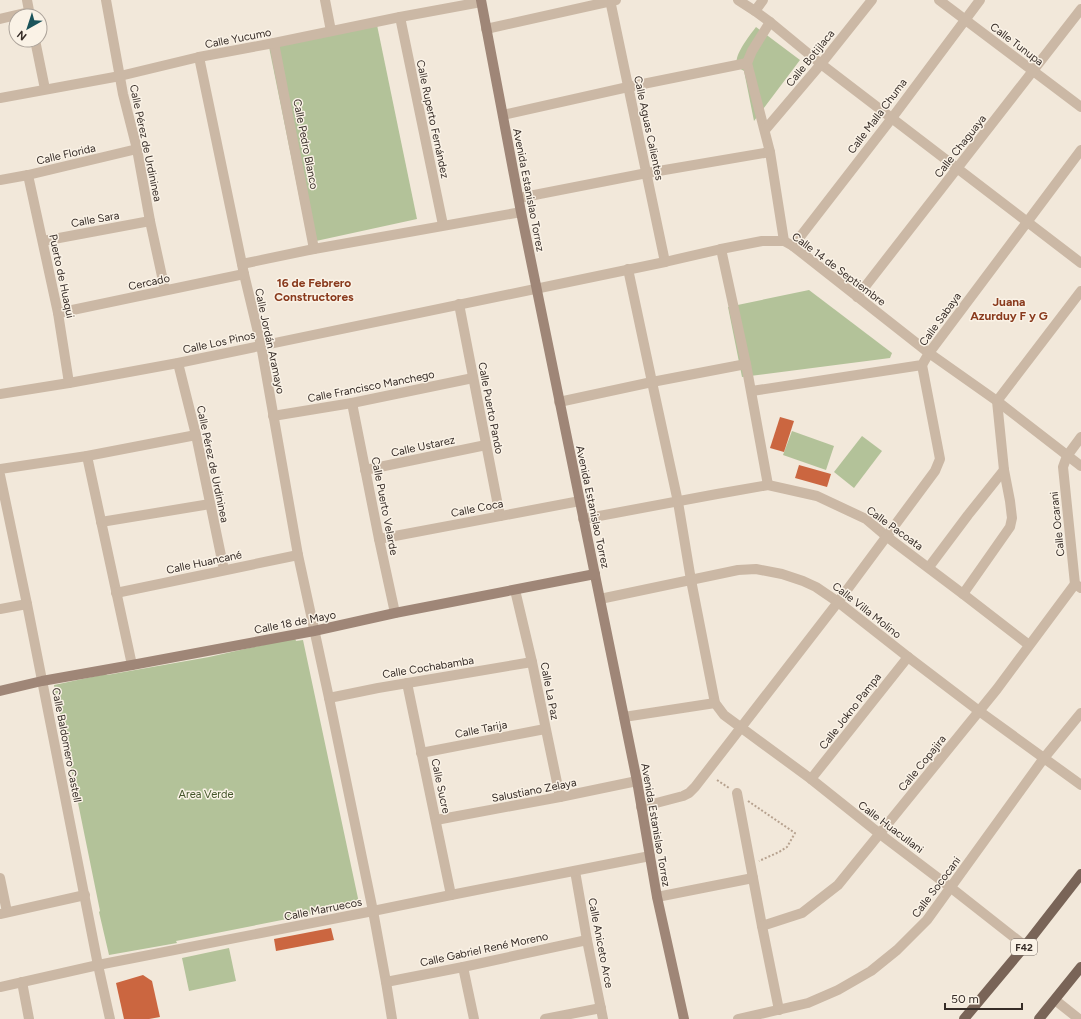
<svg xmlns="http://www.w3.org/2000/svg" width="1081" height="1019" font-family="Figtree,sans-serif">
  <rect width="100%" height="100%" fill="#f2e8da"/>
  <g fill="#b3c299">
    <path d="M377 25 417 219 316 241 302 210 269 47Z"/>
    <path d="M756 27 800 60 754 121 744 71C741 69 738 68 737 64 734 55 750 35 756 27Z"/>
    <path d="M809 290 892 353 890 358 742 377 728 307Z"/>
    <path d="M792 431 834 446 826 470 783 455Z"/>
    <path d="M862 436 882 451 854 488 834 472Z"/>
    <path d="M295 638 296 641 303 640 359 903 353 905V906L176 941 177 943 109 955 99 912 100 911 54 685 106 674 107 675 209 657Z"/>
    <path d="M229 948 236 981 189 991 182 958Z"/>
  </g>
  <g fill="#cb6640">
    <path d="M780 417 794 421 784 452 770 448Z"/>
    <path d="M799 465 831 474 827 487 795 478Z"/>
    <path d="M331 928 334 940 276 951 274 939Z"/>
    <path d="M143 975 152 981 160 1017 149 1019H124L116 983Z"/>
  </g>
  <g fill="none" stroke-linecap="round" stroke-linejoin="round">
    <g stroke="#b7a28f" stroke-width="2" stroke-dasharray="2 2" stroke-linecap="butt">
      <path d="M717 780 729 788"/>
      <path d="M748 801 795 833 787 847 779 852 759 861"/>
    </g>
    <g stroke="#cbb8a5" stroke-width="10">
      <path d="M27 0 30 16"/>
      <path d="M106 0 123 94 137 149 150 221 165 290"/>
      <path d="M325 0 331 31"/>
      <path d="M610 0 665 262"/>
      <path d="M738 0 755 11 770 22 821 64 1081 263"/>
      <path d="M939 0 1081 107"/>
      <path d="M755 11 763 0"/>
      <path d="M400 17 443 225"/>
      <path d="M0 19 29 12"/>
      <path d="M770 22 752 51 747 63 770 152 784 241"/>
      <path d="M486 29 616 0"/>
      <path d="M35 40 45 89"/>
      <path d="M274 43 314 249"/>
      <path d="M199 57 244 274 261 345 298 555 329 698 373 911 386 982 392 1019"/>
      <path d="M0 98 120 76 199 57 274 43 400 17 481 2"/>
      <path d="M503 115 628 87 747 63"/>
      <path d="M765 130 821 64 872 0"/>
      <path d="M28 175 58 313 69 383"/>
      <path d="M0 180 28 175 137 149"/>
      <path d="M519 198 647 173 770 152"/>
      <path d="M43 241 150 221"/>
      <path d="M793 246 892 118 980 0"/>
      <path d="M721 249 746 364 768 485"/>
      <path d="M242 264 314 249 521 212"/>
      <path d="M628 269 652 382 678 502 691 580 715 703 724 715 811 779 880 834 950 887 1025 946"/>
      <path d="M857 297 1081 9"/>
      <path d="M459 304 500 516"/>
      <path d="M58 313 244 274"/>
      <path d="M178 363 196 435 224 570"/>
      <path d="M752 391 922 365 929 353 1081 150"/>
      <path d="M0 394 69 383 178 363 665 262 721 249 762 241H784L793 246 929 353 997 401 1081 466"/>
      <path d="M559 402 652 382 746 364"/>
      <path d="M352 403 379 539 395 613"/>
      <path d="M273 416 352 403 473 378"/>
      <path d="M1081 437 1067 456 1063 467 1075 584 1081 588"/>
      <path d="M87 456 132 665"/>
      <path d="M0 469 87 456 196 435"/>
      <path d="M365 470 486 445"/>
      <path d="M0 475 27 604 98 965 110 1019"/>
      <path d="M583 519 717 494 768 485 817 496 866 519 886 536 963 594 1029 645"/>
      <path d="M101 522 210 504"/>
      <path d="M379 539 580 501"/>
      <path d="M929 567 968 515 1004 470"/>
      <path d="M515 590 532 662 560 797"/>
      <path d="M116 593 298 555"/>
      <path d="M963 594 1010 527 1012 518 1010 501 1004 470 997 401 1081 291"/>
      <path d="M600 599 738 570 756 569 782 574 803 581 816 587 838 602 908 657 979 711 1081 785"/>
      <path d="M0 609 27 604"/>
      <path d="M407 683 451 895"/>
      <path d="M329 698 378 688 532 662"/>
      <path d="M624 717 715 703"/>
      <path d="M421 753 545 729"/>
      <path d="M811 779 908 657"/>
      <path d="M737 793 762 926 779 1010"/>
      <path d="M641 807 683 796 689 793 695 787 838 602 935 471 940 459 922 365"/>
      <path d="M436 820 560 797 637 781"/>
      <path d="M575 871 587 940 603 1019"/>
      <path d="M0 878 7 912"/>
      <path d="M657 897 753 878"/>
      <path d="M0 914 85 895"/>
      <path d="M762 926 802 913 838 885 997 689 1075 584"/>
      <path d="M463 967 474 1019"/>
      <path d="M22 982 29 1019"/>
      <path d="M386 982 463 967 587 940"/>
      <path d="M0 987 98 965 373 911 451 895 650 856"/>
      <path d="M1055 1000 1079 1019"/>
      <path d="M545 1019 601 1008"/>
      <path d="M738 1019 808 1003 838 990 871 971 897 950 927 920 1044 758 1081 713"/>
    </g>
    <g stroke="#9f8677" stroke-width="10">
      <path d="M481 0 521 212 637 781 657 897 684 1019"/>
      <path d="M0 691 42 681 132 665 314 631 395 613 595 574"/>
    </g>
    <g stroke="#796457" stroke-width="10">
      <path d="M964 1019 1025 946 1081 874"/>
      <path d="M1039 1019 1081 967"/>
    </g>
  </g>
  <g text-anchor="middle" stroke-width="3" stroke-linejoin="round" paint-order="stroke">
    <rect fill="#faf2e6" stroke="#716760" stroke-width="1" x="1011" y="939" width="26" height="16" rx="3"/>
    <g font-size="10" font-weight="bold" fill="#362c27">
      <text x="1024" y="951">F42</text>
    </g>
    <g font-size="11" fill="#362c27" stroke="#faf2e6">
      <text transform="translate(238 38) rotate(-11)" y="4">Calle Yucumo</text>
      <text transform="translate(1017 44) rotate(37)" y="4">Calle Tunupa</text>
      <text transform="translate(810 58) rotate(-51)" y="4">Calle Botijlaca</text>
      <text transform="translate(877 116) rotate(-53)" y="4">Calle Malla Chuma</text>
      <text transform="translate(433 119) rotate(78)" y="4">Calle Ruperto Fernández</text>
      <text transform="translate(649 128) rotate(78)" y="4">Calle Aguas Calientes</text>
      <text transform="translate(146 143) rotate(78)" y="4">Calle Pérez de Urdininea</text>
      <text transform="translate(306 144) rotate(79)" y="4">Calle Pedro Blanco</text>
      <text transform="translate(960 146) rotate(-52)" y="4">Calle Chaguaya</text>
      <text transform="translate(66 154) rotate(-13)" y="4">Calle Florida</text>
      <text transform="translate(529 190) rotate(79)" y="4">Avenida Estanislao Torrez</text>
      <text transform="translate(95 219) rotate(-10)" y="4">Calle Sara</text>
      <text transform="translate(839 269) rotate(37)" y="4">Calle 14 de Septiembre</text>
      <text transform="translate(62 276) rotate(78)" y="4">Puerto de Huaqui</text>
      <text transform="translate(149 282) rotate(-12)" y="4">Cercado</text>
      <text transform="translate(940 319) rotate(-54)" y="4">Calle Sabaya</text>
      <text transform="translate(270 341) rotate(78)" y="4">Calle Jordán Aramayo</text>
      <text transform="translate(219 342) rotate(-12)" y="4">Calle Los Pinos</text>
      <text transform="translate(371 386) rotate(-11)" y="4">Calle Francisco Manchego</text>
      <text transform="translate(491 408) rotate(79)" y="4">Calle Puerto Pando</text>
      <text transform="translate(423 446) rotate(-12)" y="4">Calle Ustarez</text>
      <text transform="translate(213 464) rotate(78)" y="4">Calle Pérez de Urdininea</text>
      <text transform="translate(385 506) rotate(79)" y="4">Calle Puerto Velarde</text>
      <text transform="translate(593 507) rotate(78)" y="4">Avenida Estanislao Torrez</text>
      <text transform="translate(477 508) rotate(-11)" y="4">Calle Coca</text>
      <text transform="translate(1057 524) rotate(-96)" y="4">Calle Ocarani</text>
      <text transform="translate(895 528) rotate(36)" y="4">Calle Pacoata</text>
      <text transform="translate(204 562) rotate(-12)" y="4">Calle Huancané</text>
      <text transform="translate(867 610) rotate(38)" y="4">Calle Villa Molino</text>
      <text transform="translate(295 622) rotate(-11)" y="4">Calle 18 de Mayo</text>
      <text transform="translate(428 667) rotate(-9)" y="4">Calle Cochabamba</text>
      <text transform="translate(550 691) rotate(79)" y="4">Calle La Paz</text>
      <text transform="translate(850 711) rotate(-52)" y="4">Calle Jokno Pampa</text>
      <text transform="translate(481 729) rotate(-11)" y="4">Calle Tarija</text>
      <text transform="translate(67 745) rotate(79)" y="4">Calle Baldomero Castell</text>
      <text transform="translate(922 763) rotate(-51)" y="4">Calle Copajira</text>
      <text transform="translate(441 786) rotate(78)" y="4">Calle Sucre</text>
      <text transform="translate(534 790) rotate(-11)" y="4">Salustiano Zelaya</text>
      <text transform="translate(656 825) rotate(80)" y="4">Avenida Estanislao Torrez</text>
      <text transform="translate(891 827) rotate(37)" y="4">Calle Huacullani</text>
      <text transform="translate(936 887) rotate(-53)" y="4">Calle Sococani</text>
      <text transform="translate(323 909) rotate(-11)" y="4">Calle Marruecos</text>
      <text transform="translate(601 943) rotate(79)" y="4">Calle Aniceto Arce</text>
      <text transform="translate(484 949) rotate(-12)" y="4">Calle Gabriel René Moreno</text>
    </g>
    <g font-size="11" fill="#44562a" stroke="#faf2e6">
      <text x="206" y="798">Area Verde</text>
    </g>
    <g font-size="12" font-weight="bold" fill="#893a1d" stroke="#faf2e6">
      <text x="314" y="287">16 de Febrero<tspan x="314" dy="14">Constructores</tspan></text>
      <text x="1009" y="306">Juana<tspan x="1009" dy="14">Azurduy F y G</tspan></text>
    </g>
  </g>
  <g transform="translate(28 28) rotate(219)"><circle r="19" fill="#faf2e6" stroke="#aca39a"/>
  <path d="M0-3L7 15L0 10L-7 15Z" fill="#1b535a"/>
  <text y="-6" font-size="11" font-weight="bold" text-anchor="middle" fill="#362c27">N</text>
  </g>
  <path d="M945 1003v6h77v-6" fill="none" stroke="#362c27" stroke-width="2"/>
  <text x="951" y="1003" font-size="12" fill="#362c27" stroke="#faf2e6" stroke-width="3" paint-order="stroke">50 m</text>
</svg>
